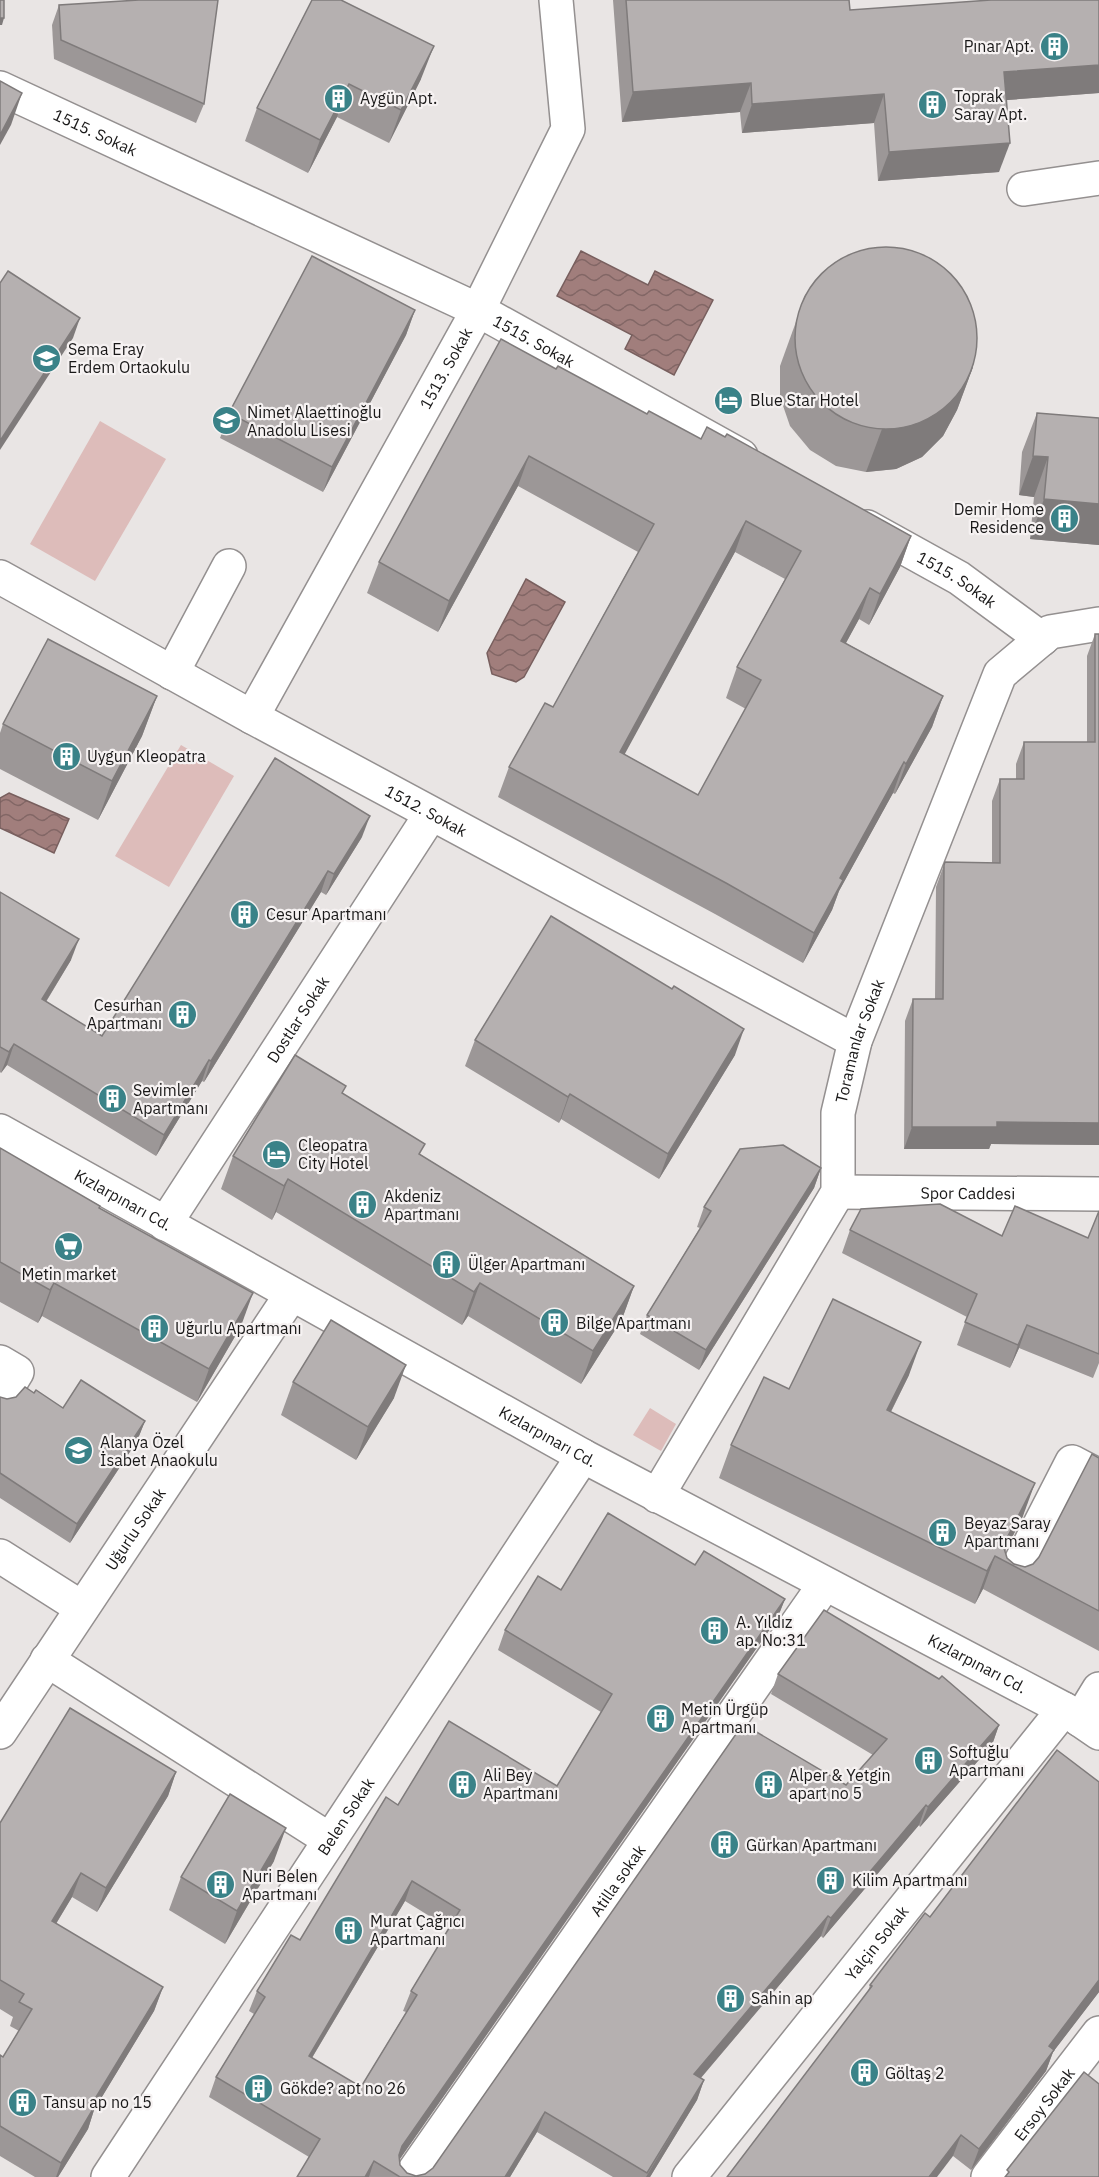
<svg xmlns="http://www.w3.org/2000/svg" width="1099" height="2177" font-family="'IBM Plex Sans',sans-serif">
  <defs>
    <pattern id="water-waves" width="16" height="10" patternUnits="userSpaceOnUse" patternTransform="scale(1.5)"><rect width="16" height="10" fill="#a17e7c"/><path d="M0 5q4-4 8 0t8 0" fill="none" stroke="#826665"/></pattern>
  </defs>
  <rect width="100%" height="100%" fill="#e9e5e4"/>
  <g fill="#ddbcba">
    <path d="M100 421 166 459 95 581 30 544Z"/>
    <path d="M181 745 234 776 169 887 115 856Z"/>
    <path d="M650 1408 676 1424 661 1451 633 1435Z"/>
  </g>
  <g fill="url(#water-waves)" stroke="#785f5e" stroke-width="1.5">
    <path d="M581 251 648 285 655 271 713 300 674 375 625 349 632 335 557 296Z"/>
    <path d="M526 579 565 602 524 677 516 682 492 674 487 653Z"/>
    <path d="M9 793 69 819 54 853 0 828V798Z"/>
  </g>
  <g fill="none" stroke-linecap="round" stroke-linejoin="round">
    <defs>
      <g id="minor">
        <path id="s1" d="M0 88 478 310 741 456"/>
        <path d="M1024 189 1099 178"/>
        <path id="s2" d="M867 527 959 578 1042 639"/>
        <path id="s3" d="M0 577 252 717 855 1041"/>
        <path d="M172 673 229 566"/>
        <path id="s4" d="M252 717 478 310 568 129 556 0"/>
        <path id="s5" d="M0 1131 583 1456 1064 1709 1099 1733"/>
        <path id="s6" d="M838 1192 1099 1194"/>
        <path id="s7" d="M165 1224 431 814"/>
        <path d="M0 1362 17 1372 0 1400"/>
        <path id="s8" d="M657 1496 838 1192V1113L855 1041 1000 674 1050 632 1099 624"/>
        <path d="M0 1556 82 1608"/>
        <path d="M1011 1581 1072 1462 1099 1476"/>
        <path d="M47 1660 330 1840"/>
        <path d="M1080 1720 1099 1689"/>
        <path id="s9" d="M0 1732 291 1295"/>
        <path id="s10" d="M108 2177 583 1456"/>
        <path id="s11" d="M410 2177 825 1584"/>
        <path id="s12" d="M689 2177 1064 1709"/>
        <path id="s13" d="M988 2177 1099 2033"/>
      </g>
    </defs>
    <use href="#minor" stroke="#949090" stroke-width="36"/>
    <use href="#minor" stroke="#fff" stroke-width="33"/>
  </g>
  <g fill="#9c9797" fill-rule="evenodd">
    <path d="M312 0 421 79 389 143 337 117 308 173 245 141 257 108Z"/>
    <path d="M613 0H849L850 10 1099 0V93L1007 100 999 172 878 181 874 123 742 133 740 112 622 122Z"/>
    <path d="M59 5 204 104 196 123 54 59 52 25Z"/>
    <path d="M806 294 973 367 957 410 943 436 922 457 896 469 866 472 836 466 810 450 790 426 780 397V366Z"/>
    <path d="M415 310 406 335 323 492 220 438 229 413Z"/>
    <path d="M556 369 647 414 701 439 725 437 911 536 900 567 869 625 859 619 846 643 943 696 932 727 895 794 893 793 839 891 832 910 803 963 715 914 498 797 509 767 553 707 638 552 518 486 438 632 367 593 379 562ZM735 552 785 579 737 667 726 698 746 709 698 795 624 754Z"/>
    <path d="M1037 413 1099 418V545L1030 539 1034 497 1019 495 1022 452Z"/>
    <path d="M1095 634H1099V1145L991 1144 989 1149H904L905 1021 913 999H935L936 887 945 862 992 863V801L1000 779H1016V764L1024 742H1087V656Z"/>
    <path d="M157 696 142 736 98 820 0 769V733L3 724Z"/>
    <path d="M362 837 326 895 321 892 204 1082 202 1081 156 1156 7 1065 1 1073 0 1072V892L71 960 46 1002 102 1036Z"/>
    <path d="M672 989 735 1055 659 1179 561 1119 559 1123 465 1066 475 1040Z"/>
    <path d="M343 1094 421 1155 634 1286 622 1319 581 1384 468 1316 462 1325 276 1212 272 1220 221 1189 233 1156Z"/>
    <path d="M0 1148 99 1208 241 1326 197 1402 42 1316 38 1323 0 1302Z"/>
    <path d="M821 1168 814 1188 699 1370 640 1334 647 1315 700 1228 697 1227 704 1207Z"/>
    <path d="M1099 1211V1363L1093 1378 1019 1348 1010 1368 957 1345 967 1317 842 1253 850 1230 1002 1236 1088 1238Z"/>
    <path d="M909 1375 891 1412 1023 1516 1005 1551 1007 1558 1014 1564 1025 1567 1033 1564 1039 1557 1099 1458V1651L983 1589 975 1604 719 1478 731 1445 789 1389Z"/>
    <path d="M293 1382 394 1398 356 1460 281 1415Z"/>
    <path d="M34 1393 63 1408 145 1421 137 1441 70 1543 0 1498V1397L7 1399Z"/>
    <path d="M695 1565 785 1599 777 1619 399 2160 400 2165 407 2173 416 2176 425 2174 433 2168 846 1785 873 1755 771 1694 778 1674 999 1725 992 1745 920 1827 919 1825 823 1938 821 1936 701 2078 704 2080 697 2100 650 2177H613L537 2132 510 2177H297L309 2157 209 2097 216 2077 254 2014 249 2011 257 1991 300 1940 398 1805 557 1786 601 1712 498 1650 505 1630 561 1590ZM405 1901 449 1928 411 1991 403 2011 406 2012 361 2087 312 2058Z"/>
    <path d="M176 1772 168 1796 97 1912 72 1897 56 1924 163 1987 154 2011 94 2110 88 2129 58 2177H35L0 2156V2055L3 2057 19 2031 10 2026 13 2017 0 2009V1823Z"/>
    <path d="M1099 1782V1992L1053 2052 1046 2071 971 2170 953 2156 868 1992 870 1985 930 1917Z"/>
    <path d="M274 1861 225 1944 169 1910 181 1877Z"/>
  </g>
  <g fill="#7f7b7b">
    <path d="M0 18H4L2 25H0Z"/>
    <path d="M434 46 421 79 389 143 401 110Z"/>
    <path d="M1099 65V93L994 101 1004 72Z"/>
    <path d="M751 83 740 112 622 122 633 92Z"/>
    <path d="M349 84 337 117 308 173 320 140Z"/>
    <path d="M22 93 11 125 0 145V135Z"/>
    <path d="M884 94 874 123 742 133 752 104Z"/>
    <path d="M1010 143 999 172 878 181 889 152Z"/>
    <path d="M415 310 406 335 323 492 332 467Z"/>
    <path d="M80 318 73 338 0 450V441Z"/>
    <path d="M973 367 957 410 943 436 922 457 896 469 866 472 882 429Z"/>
    <path d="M529 456 518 486 438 632 449 601Z"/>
    <path d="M1033 456 1048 457 1034 497 1019 495Z"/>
    <path d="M1044 499 1099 504V545L1030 539Z"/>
    <path d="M746 521 735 552 609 783 620 752Z"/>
    <path d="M911 536 900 567 869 625 880 594Z"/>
    <path d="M870 588 859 619 830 672 841 641Z"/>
    <path d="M157 696 142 736 98 820 112 781Z"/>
    <path d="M943 696 932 727 895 794 906 764Z"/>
    <path d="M904 762 893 793 839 891 832 910 803 963 814 933 840 878Z"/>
    <path d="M370 816 362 837 326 895 334 874Z"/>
    <path d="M328 871 321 892 204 1082 211 1061Z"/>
    <path d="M79 939 71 960 34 1021 42 999Z"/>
    <path d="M744 1029 735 1055 659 1179 668 1154Z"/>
    <path d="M14 1044 7 1065 1 1073 9 1052Z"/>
    <path d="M209 1060 202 1081 156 1156 164 1135Z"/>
    <path d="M570 1094 561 1119 559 1123 568 1097Z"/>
    <path d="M997 1122 1099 1123V1145L991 1144 989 1149H904L912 1127Z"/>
    <path d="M821 1168 814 1188 699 1370 706 1350Z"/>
    <path d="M288 1179 276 1212 272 1220 284 1186Z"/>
    <path d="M54 1283 42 1316 38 1323 50 1290Z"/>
    <path d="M480 1283 468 1316 462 1325 474 1292Z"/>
    <path d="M634 1286 622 1319 581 1384 593 1351Z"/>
    <path d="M253 1293 241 1326 197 1402 209 1369Z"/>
    <path d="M1027 1325 1019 1348 1010 1368 1018 1345Z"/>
    <path d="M921 1342 909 1375 875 1443 887 1410Z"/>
    <path d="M406 1365 394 1398 356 1460 368 1427Z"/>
    <path d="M145 1421 137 1441 70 1543 77 1524Z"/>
    <path d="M1035 1483 1023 1516 1001 1559 1006 1540Z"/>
    <path d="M995 1556 983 1589 975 1604 987 1571Z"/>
    <path d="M785 1599 777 1619 395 2166 402 2146Z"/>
    <path d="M999 1725 992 1745 920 1827 928 1807Z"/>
    <path d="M176 1772 168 1796 97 1912 106 1888Z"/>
    <path d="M926 1805 919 1825 823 1938 831 1918Z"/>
    <path d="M286 1828 274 1861 225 1944 237 1911Z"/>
    <path d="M81 1873 72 1897 43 1945 52 1921Z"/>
    <path d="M412 1881 405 1901 301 2076 309 2056Z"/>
    <path d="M828 1916 821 1936 687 2094 694 2074Z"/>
    <path d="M1099 1980V1992L1053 2052 1046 2071 971 2170 979 2149 1049 2046Z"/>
    <path d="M163 1987 154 2011 94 2110 88 2129 58 2177H56L61 2163 93 2102Z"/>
    <path d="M704 2080 697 2100 650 2177H646Z"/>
    <path d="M545 2112 537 2132 510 2177H505Z"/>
    <path d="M961 2135 953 2156 937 2177H929Z"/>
    <path d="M374 2161 369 2177H365Z"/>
  </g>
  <g fill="#b5b0b0" stroke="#7f7b7b" stroke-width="1.5" fill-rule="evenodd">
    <rect x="0" y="0" width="4" height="18"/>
    <path d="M139 0H218L204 104 61 40 59 5Z"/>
    <path d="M312 0H341L434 46 401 110 349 84 320 140 257 108Z"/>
    <path d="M626 0H849L850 10 991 0H1099V65L1004 72 1010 143 889 152 884 94 752 104 751 83 633 92Z"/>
    <path d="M0 81 22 93 0 135Z"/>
    <circle cx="886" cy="338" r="91"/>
    <path d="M312 256 415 310 332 467 229 413Z"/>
    <path d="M8 271 80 318 0 441V283Z"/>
    <path d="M501 339 556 369 558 366 647 414 649 411 701 439 707 427 725 437 727 434 911 536 880 594 870 588 841 641 943 696 906 764 904 762 840 878 843 880 814 933 726 883 509 767 545 703 553 707 654 524 529 456 449 601 379 562ZM746 521 801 551 737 667 761 680 698 795 620 752Z"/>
    <path d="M1037 413 1099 418V504L1044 499 1048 457 1033 456Z"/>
    <path d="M1095 634H1099V1123L997 1122V1127H912L913 999H943L944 865 945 862 1000 863V779H1024V742H1095Z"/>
    <path d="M48 639 157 696 112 781 3 724Z"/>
    <path d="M275 758 370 816 334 874 328 871 211 1061 209 1060 164 1135 14 1044 9 1052 0 1047V892L79 939 42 999 102 1036Z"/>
    <path d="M551 916 672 989 674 986 744 1029 668 1154 570 1094 568 1097 475 1040Z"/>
    <path d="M295 1055 346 1086 342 1093 425 1144 419 1154 634 1286 593 1351 480 1283 474 1292 288 1179 284 1186 233 1156Z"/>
    <path d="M783 1145 821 1168 706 1350 647 1315 711 1211 704 1207 740 1149Z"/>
    <path d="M0 1148 100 1206 99 1208 253 1293 209 1369 54 1283 50 1290 0 1262Z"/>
    <path d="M940 1204 1002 1236 1015 1206 1088 1238 1099 1211V1354L1027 1325 1018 1345 965 1322 977 1294 850 1230 861 1209Z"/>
    <path d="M833 1299 921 1342 887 1410 1035 1483 1006 1540 1004 1548 1007 1558 1014 1564 1025 1567 1033 1564 1039 1557 1092 1454 1099 1458V1611L995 1556 987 1571 731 1445 764 1377 789 1389Z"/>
    <path d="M331 1320 406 1365 368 1427 293 1382Z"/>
    <path d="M81 1380 145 1421 77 1524 0 1473V1397L7 1399 16 1397 25 1387 34 1393 36 1390 63 1408Z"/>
    <path d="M608 1513 695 1565 704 1551 785 1599 402 2146 399 2155 400 2165 407 2173 416 2176 425 2174 433 2168 743 1724 846 1785 887 1739 778 1674 824 1610 939 1679 942 1676 999 1725 928 1807 926 1805 831 1918 828 1916 694 2074 704 2080 647 2173 545 2112 505 2177H400L374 2161 365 2177H297L320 2139 216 2077 265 1997 257 1991 291 1935 300 1940 386 1797 398 1805 449 1721 557 1786 612 1694 505 1630 538 1576 561 1590ZM412 1881 460 1910 411 1991 417 1995 361 2087 309 2056Z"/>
    <path d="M70 1708 176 1772 106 1888 81 1873 52 1921 163 1987 93 2102 96 2104 61 2163 0 2126V2055L3 2057 32 2009 19 2002 24 1994 0 1980V1823Z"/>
    <path d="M1057 1750 1099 1782V1980L1049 2046 1054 2050 979 2149 961 2135 929 2177H727L872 1986 870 1985 925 1913 930 1917Z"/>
    <path d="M230 1794 286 1828 237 1911 181 1877Z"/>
    <path d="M1084 2072 1099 2084V2177H1005L1009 2172 1007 2170Z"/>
  </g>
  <defs>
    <symbol id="building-disc" viewBox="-11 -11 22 22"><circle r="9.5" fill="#3a8288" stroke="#f6f2f2"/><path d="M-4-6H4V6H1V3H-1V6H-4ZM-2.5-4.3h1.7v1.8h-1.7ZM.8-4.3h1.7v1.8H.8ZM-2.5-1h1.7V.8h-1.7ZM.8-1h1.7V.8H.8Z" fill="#fff"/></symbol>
    <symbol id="school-disc" viewBox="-11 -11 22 22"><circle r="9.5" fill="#3a8288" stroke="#f6f2f2"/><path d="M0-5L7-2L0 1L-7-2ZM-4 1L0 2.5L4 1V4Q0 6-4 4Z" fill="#fff"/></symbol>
    <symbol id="hotel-disc" viewBox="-11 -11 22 22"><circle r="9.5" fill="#3a8288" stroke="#f6f2f2"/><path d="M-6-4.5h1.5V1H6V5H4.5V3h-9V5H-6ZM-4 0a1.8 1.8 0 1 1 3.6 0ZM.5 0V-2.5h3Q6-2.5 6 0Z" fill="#fff"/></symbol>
    <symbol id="supermarket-disc" viewBox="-11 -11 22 22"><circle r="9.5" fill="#3a8288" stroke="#f6f2f2"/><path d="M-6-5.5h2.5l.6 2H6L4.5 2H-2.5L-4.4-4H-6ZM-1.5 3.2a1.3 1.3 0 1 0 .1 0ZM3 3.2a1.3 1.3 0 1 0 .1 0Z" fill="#fff"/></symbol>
  </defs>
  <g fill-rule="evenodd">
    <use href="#building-disc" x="1038" y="30" width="33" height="33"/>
    <use href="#building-disc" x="322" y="82" width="33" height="33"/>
    <use href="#building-disc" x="916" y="88" width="33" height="33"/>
    <use href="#school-disc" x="30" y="342" width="33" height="33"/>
    <use href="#hotel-disc" x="712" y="384" width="33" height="33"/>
    <use href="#school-disc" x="210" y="404" width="33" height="33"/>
    <use href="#building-disc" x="1048" y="502" width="33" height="33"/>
    <use href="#building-disc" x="50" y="740" width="33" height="33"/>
    <use href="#building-disc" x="228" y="898" width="33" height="33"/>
    <use href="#building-disc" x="166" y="998" width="33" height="33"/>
    <use href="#building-disc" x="96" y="1082" width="33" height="33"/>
    <use href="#hotel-disc" x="260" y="1138" width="33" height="33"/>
    <use href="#building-disc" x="346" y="1188" width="33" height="33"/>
    <use href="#supermarket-disc" x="52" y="1230" width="33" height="33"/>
    <use href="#building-disc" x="430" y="1248" width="33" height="33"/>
    <use href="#building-disc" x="538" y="1306" width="33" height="33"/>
    <use href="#building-disc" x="138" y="1312" width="33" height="33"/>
    <use href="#school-disc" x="62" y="1434" width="33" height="33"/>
    <use href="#building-disc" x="926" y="1516" width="33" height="33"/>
    <use href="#building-disc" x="698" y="1614" width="33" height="33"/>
    <use href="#building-disc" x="644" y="1702" width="33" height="33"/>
    <use href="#building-disc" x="912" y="1744" width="33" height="33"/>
    <use href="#building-disc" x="446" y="1768" width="33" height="33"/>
    <use href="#building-disc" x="752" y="1768" width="33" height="33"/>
    <use href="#building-disc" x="708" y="1828" width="33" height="33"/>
    <use href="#building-disc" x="814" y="1864" width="33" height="33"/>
    <use href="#building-disc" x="204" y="1868" width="33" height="33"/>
    <use href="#building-disc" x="332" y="1914" width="33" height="33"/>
    <use href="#building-disc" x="714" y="1982" width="33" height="33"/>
    <use href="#building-disc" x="848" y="2056" width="33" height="33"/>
    <use href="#building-disc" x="242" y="2072" width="33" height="33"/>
    <use href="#building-disc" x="6" y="2086" width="33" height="33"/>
  </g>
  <g text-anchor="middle" stroke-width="4.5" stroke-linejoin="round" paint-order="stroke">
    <g font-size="16" fill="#191818" stroke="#f6f2f2" text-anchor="start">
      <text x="1034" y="52" text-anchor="end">Pınar Apt.</text>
      <text x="954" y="102">Toprak<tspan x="954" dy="18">Saray Apt.</tspan></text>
      <text x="360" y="104">Aygün Apt.</text>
      <text x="68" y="355">Sema Eray<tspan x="68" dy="18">Erdem Ortaokulu</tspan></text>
      <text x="750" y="406">Blue Star Hotel</text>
      <text x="247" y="418">Nimet Alaettinoğlu<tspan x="247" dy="18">Anadolu Lisesi</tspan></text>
      <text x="1044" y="515" text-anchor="end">Demir Home<tspan x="1044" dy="18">Residence</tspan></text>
      <text x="87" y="762">Uygun Kleopatra</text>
      <text x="266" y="920">Cesur Apartmanı</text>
      <text x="162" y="1011" text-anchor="end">Cesurhan<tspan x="162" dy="18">Apartmanı</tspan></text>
      <text x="133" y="1096">Sevimler<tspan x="133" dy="18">Apartmanı</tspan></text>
      <text x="298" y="1151">Cleopatra<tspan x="298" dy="18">City Hotel</tspan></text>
      <text x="384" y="1202">Akdeniz<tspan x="384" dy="18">Apartmanı</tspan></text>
      <text x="468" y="1270">Ülger Apartmanı</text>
      <text x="69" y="1280" text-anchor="middle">Metin market</text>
      <text x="576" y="1329">Bilge Apartmanı</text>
      <text x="175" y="1334">Uğurlu Apartmanı</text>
      <text x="100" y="1448">Alanya Özel<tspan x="100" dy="18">İsabet Anaokulu</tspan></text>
      <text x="964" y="1529">Beyaz Saray<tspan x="964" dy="18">Apartmanı</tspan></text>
      <text x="736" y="1628">A. Yıldız<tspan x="736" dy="18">ap. No:31</tspan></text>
      <text x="681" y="1715">Metin Ürgüp<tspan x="681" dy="18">Apartmanı</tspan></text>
      <text x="949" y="1758">Softuğlu<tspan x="949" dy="18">Apartmanı</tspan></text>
      <text x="483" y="1781">Ali Bey<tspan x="483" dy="18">Apartmanı</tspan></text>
      <text x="789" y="1781">Alper &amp; Yetgin<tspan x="789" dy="18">apart no 5</tspan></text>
      <text x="746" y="1851">Gürkan Apartmanı</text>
      <text x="242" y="1882">Nuri Belen<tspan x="242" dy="18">Apartmanı</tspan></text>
      <text x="852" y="1886">Kilim Apartmanı</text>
      <text x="370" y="1927">Murat Çağrıcı<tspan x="370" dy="18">Apartmanı</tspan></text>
      <text x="751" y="2004">Sahin ap</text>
      <text x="885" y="2079">Göltaş 2</text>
      <text x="280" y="2094">Gökde? apt no 26</text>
      <text x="43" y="2108">Tansu ap no 15</text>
    </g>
    <g font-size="16" fill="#191818" stroke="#f6f2f2">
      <text dy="6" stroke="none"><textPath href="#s1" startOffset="105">1515. Sokak</textPath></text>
      <text dy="6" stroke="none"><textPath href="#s1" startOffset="591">1515. Sokak</textPath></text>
      <text dy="6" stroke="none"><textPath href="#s4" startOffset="399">1513. Sokak</textPath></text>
      <text dy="6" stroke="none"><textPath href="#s2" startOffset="104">1515. Sokak</textPath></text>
      <text dy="6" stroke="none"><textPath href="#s3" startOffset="486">1512. Sokak</textPath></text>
      <text dy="6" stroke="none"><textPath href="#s7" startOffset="244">Dostlar Sokak</textPath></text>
      <text dy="6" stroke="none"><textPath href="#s8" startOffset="508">Toramanlar Sokak</textPath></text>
      <text dy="6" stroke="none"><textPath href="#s6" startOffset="130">Spor Caddesi</textPath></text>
      <text dy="6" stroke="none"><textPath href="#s5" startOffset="141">Kızlarpınarı Cd.</textPath></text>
      <text dy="6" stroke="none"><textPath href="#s5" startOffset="627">Kızlarpınarı Cd.</textPath></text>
      <text dy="6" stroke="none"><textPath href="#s9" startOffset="244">Uğurlu Sokak</textPath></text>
      <text dy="6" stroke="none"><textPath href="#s5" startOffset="1113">Kızlarpınarı Cd.</textPath></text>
      <text dy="6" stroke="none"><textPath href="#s10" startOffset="432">Belen Sokak</textPath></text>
      <text dy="6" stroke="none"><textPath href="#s11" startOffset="362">Atilla sokak</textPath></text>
      <text dy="6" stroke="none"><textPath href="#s12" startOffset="300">Yalçin Sokak</textPath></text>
      <text dy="6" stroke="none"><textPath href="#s13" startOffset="92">Ersoy Sokak</textPath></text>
    </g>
  </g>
</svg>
